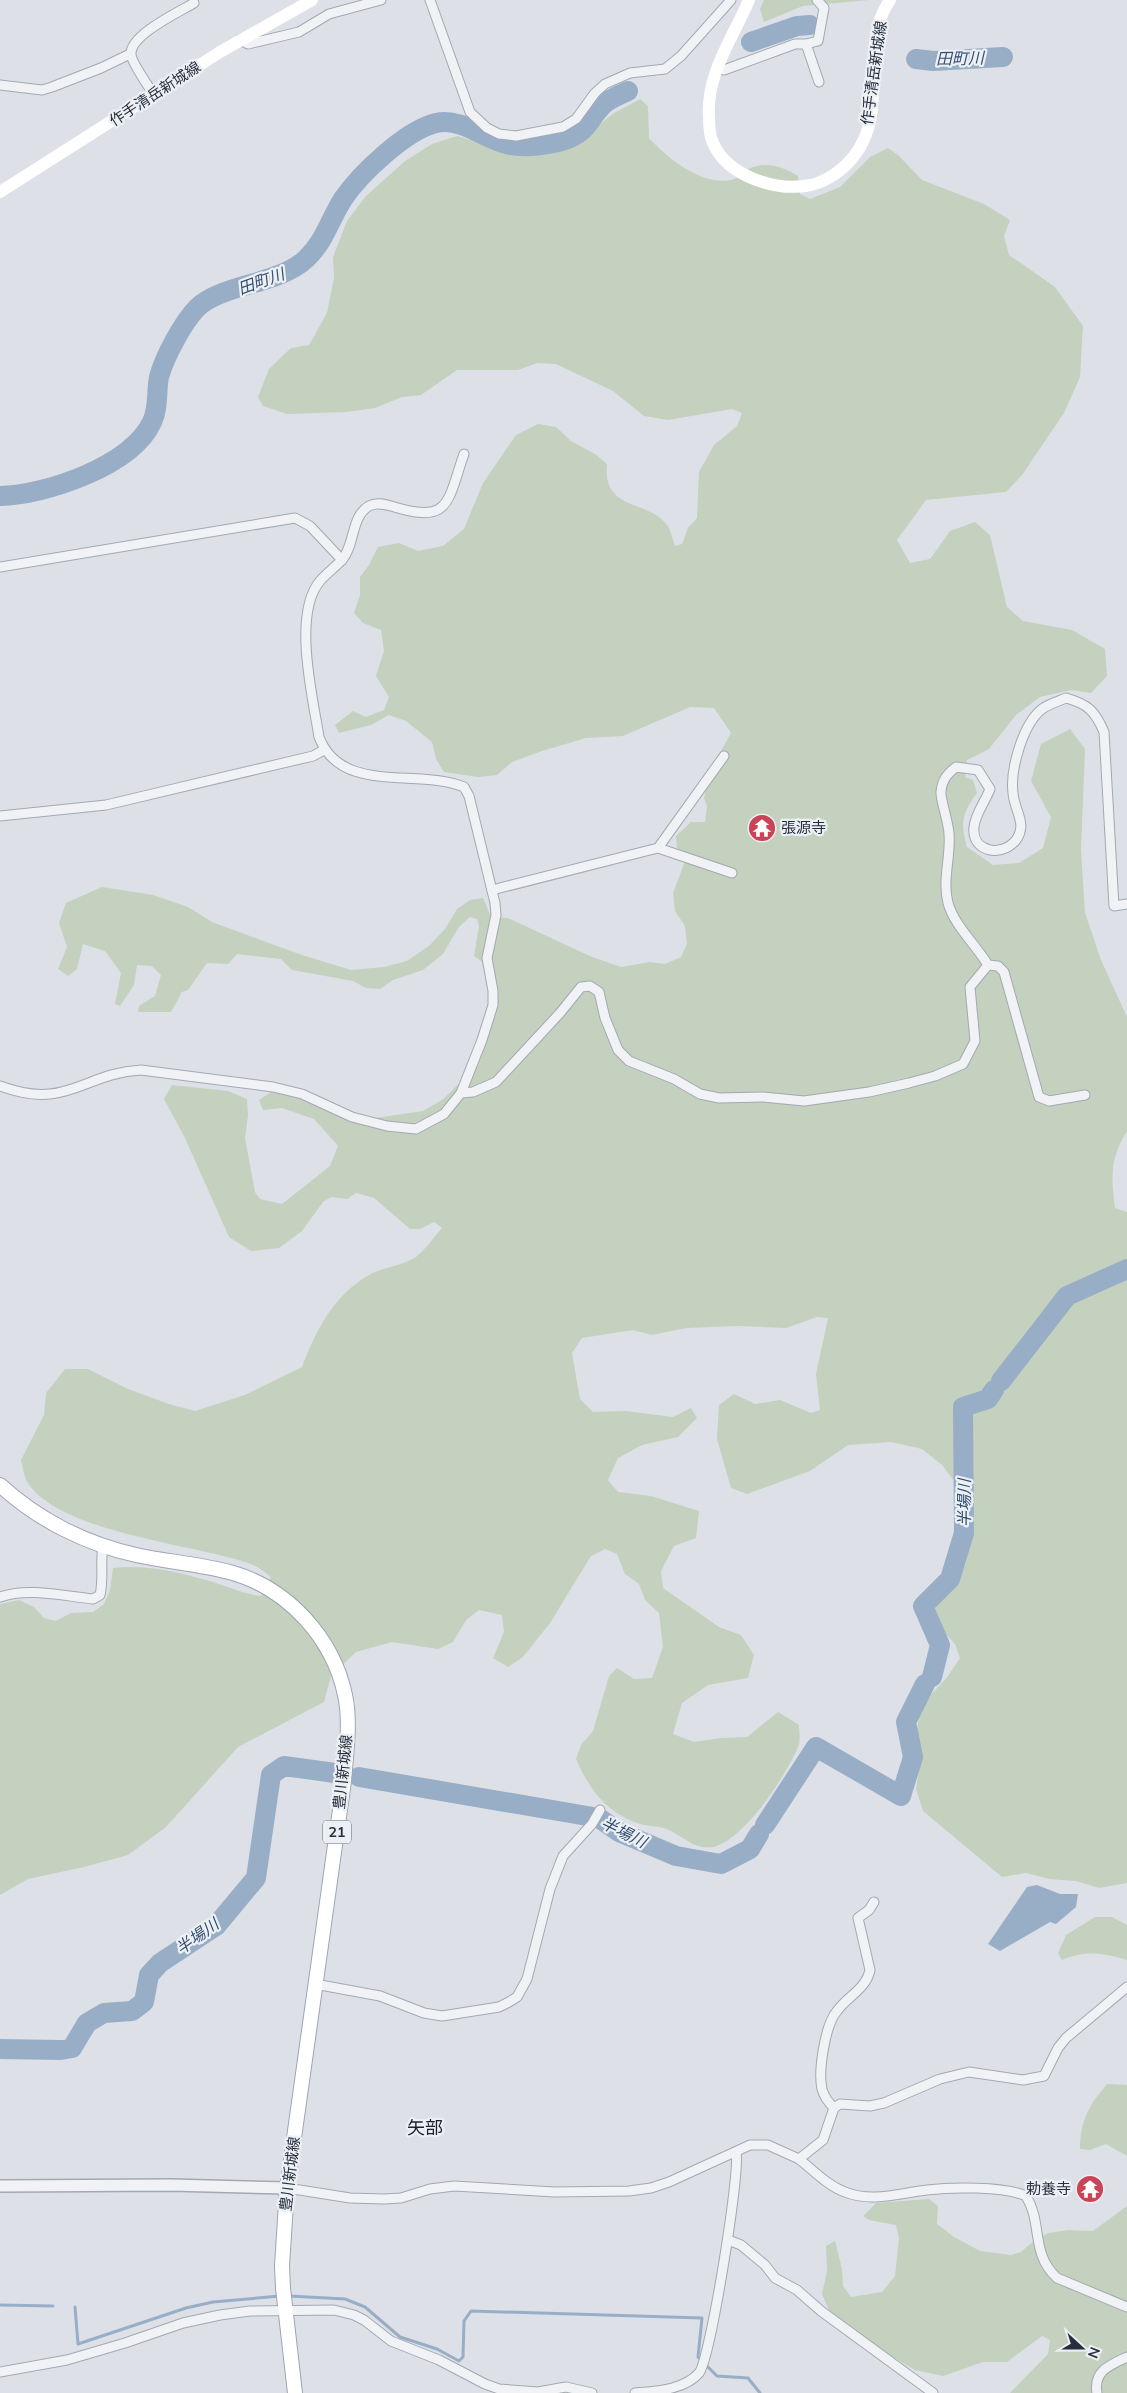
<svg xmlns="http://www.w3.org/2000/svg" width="1127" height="2393" font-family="Mulish,'Noto Sans JP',sans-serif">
  <rect width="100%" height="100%" fill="#dde1e7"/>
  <g fill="#c3d1be">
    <path d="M764 0H869L803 6 764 22 760 9Z"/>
    <path d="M640 99 648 106 649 138C667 158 702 186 731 180 738 179 744 171 751 168 767 161 784 167 798 176L800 194 810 199 840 187 870 157 888 148 899 156 922 180 984 204 1010 220 1004 236 1009 255 1055 287 1083 326 1080 377 1064 413 1022 475 1006 492 926 500 897 540 910 563 930 559 950 531 975 522 990 535 1007 607 1023 621 1072 630 1105 649 1107 676 1091 693 1071 690 1040 697 1016 715 989 749 967 760 965 777 973 780 977 793C962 813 960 823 967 847L993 865 1019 863 1043 848 1051 817 1031 781 1041 744 1070 729 1085 749 1081 849 1085 913 1101 960 1127 1017V1131C1110 1158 1111 1177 1115 1208L1127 1212V1883L1099 1888 1076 1881 1049 1879 1026 1873 1002 1877 923 1811 916 1789 921 1758 916 1733 922 1705 948 1676 960 1658 955 1644 943 1631 934 1610 965 1565 972 1527 971 1503 942 1465 922 1449 891 1442 848 1445 810 1471 747 1494 731 1488 717 1439 719 1405 734 1394 755 1404 780 1400 811 1413 820 1410 816 1374 828 1318 817 1317 786 1328 738 1326 686 1328 652 1335 633 1330 582 1338 572 1353 580 1399 593 1412 626 1411 673 1417 691 1408 697 1418 678 1437 642 1445 618 1458 608 1480 618 1492 651 1496 699 1511 696 1538 674 1546 661 1571 663 1588 719 1627 741 1635 754 1655 748 1678 708 1685 682 1703 673 1734 694 1742 721 1738 747 1737 778 1712 799 1725C799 1731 801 1741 798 1747 786 1776 744 1840 713 1847 695 1850 685 1838 671 1831 660 1825 645 1827 634 1822 603 1809 589 1788 576 1759L581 1745 593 1731 609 1676 617 1668 634 1679 652 1678 663 1647 659 1613 645 1600 639 1584 625 1574 617 1554 605 1549 591 1556 550 1623 523 1657 508 1667 493 1658 504 1632 502 1615 479 1610 466 1620 453 1642 438 1649 392 1642 356 1652 331 1676 324 1702 238 1747 166 1827 128 1855 84 1867 28 1879 0 1895V1604L19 1600 34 1607 44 1618 56 1621 71 1613 93 1612 104 1604 110 1590 113 1568C145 1564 179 1572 209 1581 227 1586 243 1594 261 1596L271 1577C264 1572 256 1565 248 1563 193 1544 60 1533 27 1482 24 1476 23 1467 21 1460L44 1415 46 1393 65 1369H88L128 1389 169 1404 195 1411 245 1395 302 1367C316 1330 333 1296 369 1275 383 1267 402 1266 416 1257 425 1250 434 1237 442 1228L434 1222 420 1229H410L374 1198 356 1193 347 1199 331 1197 323 1202 302 1231 279 1248 251 1251 229 1237 185 1138 164 1099 172 1085 228 1091 247 1099 248 1115 245 1138 255 1192 260 1199 282 1204 330 1166 338 1146 314 1119 282 1108 263 1110 259 1100 271 1092 316 1095 349 1112 375 1118 423 1111 442 1100 462 1081 488 1037 497 1002 492 969 474 956 479 926 477 919 470 917 459 927 443 954 423 970 393 980 380 989 366 988 353 981 292 970 281 959 237 954 228 964 207 963 188 990 182 992 171 1012H138L139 1006 155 996 161 975 152 966 137 965 134 985 120 1006 115 1004 121 973 105 951 83 944 77 969 68 976 58 969 67 947 59 923 66 903 102 887 153 895 188 907 212 922 302 955 351 970 384 967 407 961 429 946 445 929 457 909 470 900 483 898 491 917 508 918 592 957 621 967 650 962 665 964 681 957 687 944 685 926 675 911 673 893 687 856 677 848 676 836 691 822H705L707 806 704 798 712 767 731 733 714 708 690 707 623 736 586 738 542 751 512 762 497 775 478 777 444 772 436 759 432 742 406 721 389 715 371 725 339 733 335 725 353 711 366 717 384 710 389 697 376 676 384 651 381 630 363 623 354 613 360 595V577L369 565 378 547 399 543 418 551 443 546 464 529 483 483 516 435 538 424 556 427 571 441 595 454 607 464C602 513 651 498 669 528 672 534 673 541 675 546L682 544 688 528 697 518 699 472 714 445 737 426 742 413 732 409 668 420 644 416 613 391 556 364 537 363 518 370H457L421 395 402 397 375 408 346 412 287 414 263 406 258 397 269 369 291 348 309 345 327 313 334 278 333 257 347 221 366 196 405 161 432 144 457 136 517 153H542L576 143 614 113Z"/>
    <path d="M1095 1917H1112L1127 1925V1960C1103 1953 1086 1950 1062 1960L1058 1953 1066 1935Z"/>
    <path d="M1107 2084 1127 2085V2156L1106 2144 1090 2150 1080 2149C1080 2121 1089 2105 1107 2084Z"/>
    <path d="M929 2199 938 2206 937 2224 954 2237 980 2251 1011 2255 1021 2252 1030 2244 1048 2233 1069 2230 1093 2231 1127 2206V2393H1010L1048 2354 1050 2340 1042 2336 1007 2362H983L943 2376 915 2370 878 2348 829 2310 822 2294 827 2271 826 2246 835 2241 842 2269 843 2286 851 2297 882 2292 895 2276 899 2238 896 2225 869 2220 863 2216 876 2203Z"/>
  </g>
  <path fill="#98aec7" d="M1037 1885 1060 1894H1078L1076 1907 1056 1924 1050 1922 1000 1951 988 1944 1027 1887Z"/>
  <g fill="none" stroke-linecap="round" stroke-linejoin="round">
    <g stroke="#98aec7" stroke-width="3">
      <path d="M289 2296 345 2299 365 2307 400 2337 437 2349 459 2361 463 2357 464 2321 471 2311 702 2318 698 2357 717 2376 748 2378 760 2393"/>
      <path d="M0 2305 53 2306"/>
      <path d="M75 2307 78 2344 186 2308 213 2302 280 2296"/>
    </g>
    <g stroke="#98aec7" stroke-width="20">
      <path d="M751 42 797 26 810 25"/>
      <path d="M916 59 933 61 1003 57"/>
      <path d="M0 496C45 495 132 466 152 422 159 407 156 392 159 377 164 358 183 322 197 308 221 284 278 285 306 259 325 241 330 219 343 199 360 174 406 130 436 123 462 117 485 140 510 145 527 148 552 145 568 139 590 129 588 120 603 105 609 99 620 95 628 91"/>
      <path d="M1001 1381 1067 1296 1127 1269"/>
      <path d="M932 1677 940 1645 923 1606 950 1579 964 1533 963 1407 988 1399 994 1390"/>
      <path d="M359 1777 599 1818 619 1832 676 1856 721 1864 750 1849 759 1834"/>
      <path d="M765 1825 816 1747 901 1796 913 1757 906 1722 925 1684"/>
      <path d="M0 2049 61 2050 72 2048 87 2023 104 2013 132 2011 144 2002 149 1975 160 1963 216 1926 256 1878 271 1775 284 1766 335 1773"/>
    </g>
    <defs>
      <g id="minor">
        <path d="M430 0 470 112 487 128 499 134 516 136 563 127 576 119 595 93 605 84 630 73 665 69 681 56 731 0"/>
        <path d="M817 0 824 8 818 41 806 44 819 82"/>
        <path d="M240 40 248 44 299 32 329 14 381 0"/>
        <path d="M718 68 724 70 795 44H806"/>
        <path d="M0 85 42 90 52 87 101 68 130 54"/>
        <path d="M154 95C149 87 131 62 131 54 130 35 179 12 194 3"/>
        <path d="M342 560C355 545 351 516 369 506 376 502 384 504 391 506 451 525 447 502 464 454"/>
        <path d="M0 567 295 518 310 526 342 560C335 567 326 574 320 581 292 614 313 698 319 737 341 795 417 768 464 787L469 796 495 903 496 915 487 958 493 991V1005L482 1040 461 1093 444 1114 416 1129 387 1126 352 1117 302 1094 273 1087 141 1070C83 1073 67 1111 0 1086"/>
        <path d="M0 816 106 805 313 756 324 750"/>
        <path d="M658 848 732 873"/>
        <path d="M492 890 658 848 724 756"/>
        <path d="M988 965C976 945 954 925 948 903 942 880 951 856 949 834 949 824 940 798 941 792 942 780 947 774 956 767L978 770 990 789C985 802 975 814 974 827 971 852 1002 858 1016 840 1028 824 1014 810 1013 793 1010 769 1023 724 1042 709 1049 704 1059 701 1066 698 1088 704 1095 711 1104 732L1114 906 1127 904"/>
        <path d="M988 965 998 966 1004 972 1039 1097 1049 1101 1085 1095"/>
        <path d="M461 1093 473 1092 496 1082 560 1013 581 987 590 986 599 992 605 1018 618 1050 629 1061 674 1079 700 1094 719 1098 763 1097 804 1101 869 1092 909 1083 935 1076 963 1064 975 1041 970 987 988 965"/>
        <path d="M0 1597C28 1587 64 1596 93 1599L100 1595C104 1579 100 1562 103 1545"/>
        <path d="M315 1984 380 1996 424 2013 442 2016 499 2007 509 2002 517 1997 527 1979 550 1889 563 1856 592 1824 600 1810"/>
        <path d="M834 2108C828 2102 824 2097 822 2089 818 2071 825 2025 837 2011 848 1996 866 1989 870 1970L858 1918 869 1910 874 1902"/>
        <path d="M799 2159C813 2170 828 2186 845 2192 872 2203 900 2193 927 2190 951 2187 1004 2186 1026 2196 1043 2223 1030 2253 1057 2278L1127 2307"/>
        <path d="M287 2188 350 2198 384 2199 401 2198 430 2189 454 2186 555 2192 629 2191 651 2188 669 2182 750 2145H768L799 2159 823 2140 834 2108 840 2104 870 2106 884 2103 940 2079 969 2072 1023 2080 1044 2076 1058 2048 1066 2038 1127 1987"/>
        <path d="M728 2240 741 2245 765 2265 775 2278 797 2290 821 2311 933 2393"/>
        <path d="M0 2372 67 2360 125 2343 183 2323 220 2315 250 2311 334 2310 354 2315 364 2320 391 2341 439 2360 485 2384 499 2389 538 2392 566 2387 592 2393"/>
        <path d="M635 2393C657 2391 684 2390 699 2373 710 2360 741 2170 736 2152"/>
        <path d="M1097 2393C1093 2371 1110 2365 1127 2357"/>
      </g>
      <path id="tertiary" d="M0 2186 171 2185 287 2188"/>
      <path id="primary" d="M0 1485C38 1520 86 1544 136 1555 168 1562 201 1564 233 1573 288 1589 333 1638 345 1695 351 1722 346 1753 344 1781L287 2188 282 2266 283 2288 295 2393"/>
    </defs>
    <use href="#minor" stroke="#a3a8b1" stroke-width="11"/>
    <use href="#tertiary" stroke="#a3a8b1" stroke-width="14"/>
    <use href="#primary" stroke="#9da5b2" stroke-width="16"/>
    <use href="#minor" stroke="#f0f2f5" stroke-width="9"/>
    <use href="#tertiary" stroke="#f0f2f5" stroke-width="11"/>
    <g stroke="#fff" stroke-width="12">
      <path d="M749 0C733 38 706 74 709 117 709 124 710 137 713 143 728 177 777 192 811 185 828 181 844 169 854 156 890 112 858 45 890 0"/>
      <path d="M0 192 220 52 312 0"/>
    </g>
    <use href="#primary" stroke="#fff" stroke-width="14"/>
  </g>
  <defs>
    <symbol id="temple-disc" viewBox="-11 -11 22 22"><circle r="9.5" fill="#cb4356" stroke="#ecf0f5"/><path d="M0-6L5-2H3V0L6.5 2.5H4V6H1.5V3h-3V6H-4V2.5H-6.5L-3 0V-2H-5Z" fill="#fff"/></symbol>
  </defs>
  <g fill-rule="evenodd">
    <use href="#temple-disc" x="746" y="812" width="32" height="32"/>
    <use href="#temple-disc" x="1074" y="2173" width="32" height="32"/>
  </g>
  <g text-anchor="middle" stroke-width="4.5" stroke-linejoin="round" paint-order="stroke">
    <rect fill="#ecf0f5" stroke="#626974" stroke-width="1" x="323" y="1820.5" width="28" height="23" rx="4"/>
    <g font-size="14" font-weight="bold" fill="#272f3d">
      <text x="337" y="1837">21</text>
    </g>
    <g font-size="15" fill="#272f3d" stroke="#ecf0f5">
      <text transform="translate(874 73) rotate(-82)" y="5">作手清岳新城線</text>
      <text transform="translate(155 94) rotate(-33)" y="5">作手清岳新城線</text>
      <text transform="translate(343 1772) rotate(-84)" y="5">豊川新城線</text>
      <text transform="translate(290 2174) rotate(-83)" y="5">豊川新城線</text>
    </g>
    <g font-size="15" fill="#272f3d" stroke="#ecf0f5" text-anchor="start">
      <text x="781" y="833">張源寺</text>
      <text x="1071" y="2194" text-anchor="end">勅養寺</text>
    </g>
    <g font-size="16" font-style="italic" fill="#324d70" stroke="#ecf0f5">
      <text transform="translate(960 58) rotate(-1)" y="6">田町川</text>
      <text transform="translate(261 281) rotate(-20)" y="6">田町川</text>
      <text transform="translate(964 1503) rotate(-90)" y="6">半場川</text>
      <text transform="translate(624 1832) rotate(26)" y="6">半場川</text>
      <text transform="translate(197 1936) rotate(-36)" y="6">半場川</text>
    </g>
    <g font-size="18" fill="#19202e" stroke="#ecf0f5">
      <text x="425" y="2134">矢部</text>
    </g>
  </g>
  <g transform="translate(1082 2348) rotate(111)" stroke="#ecf0f5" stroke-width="4" paint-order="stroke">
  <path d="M0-4L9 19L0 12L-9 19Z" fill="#272f3d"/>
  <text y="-8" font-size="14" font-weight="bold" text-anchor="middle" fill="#272f3d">N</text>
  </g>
</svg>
